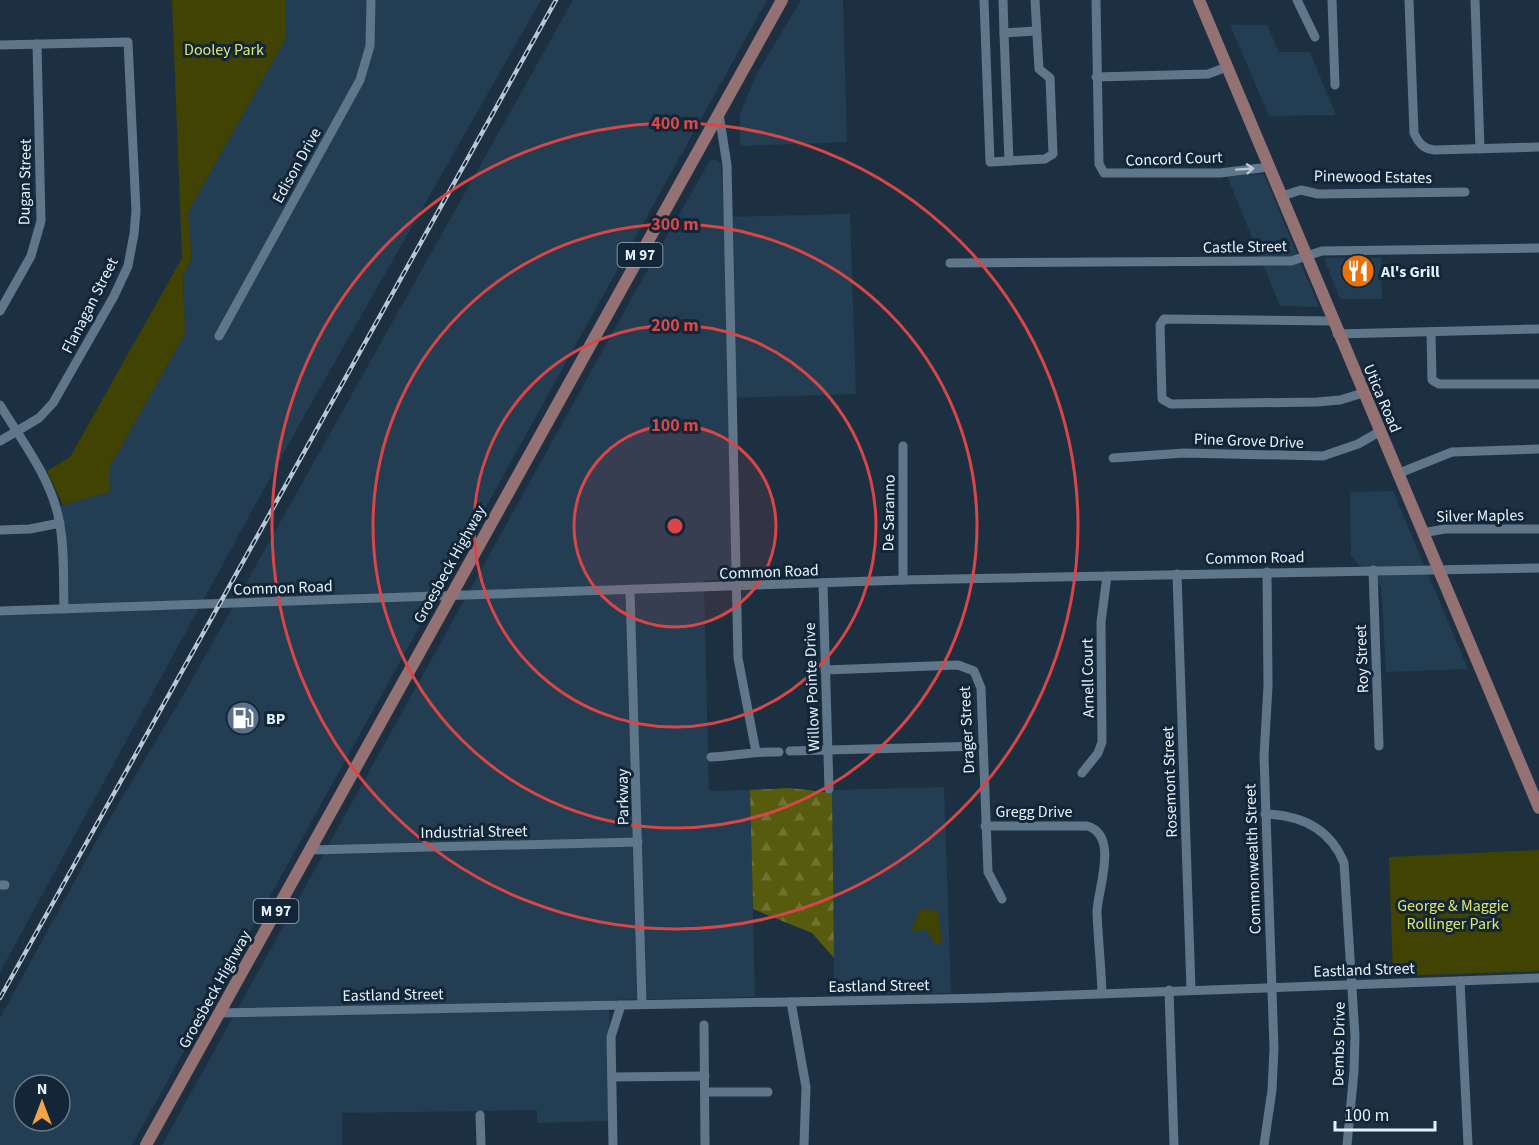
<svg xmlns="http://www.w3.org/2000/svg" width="1539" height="1145" font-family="'Source Sans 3',sans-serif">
  <defs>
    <pattern id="forest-firs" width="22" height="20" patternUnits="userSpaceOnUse" patternTransform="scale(1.5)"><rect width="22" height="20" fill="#575b0e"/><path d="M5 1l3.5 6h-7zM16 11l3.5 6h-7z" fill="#6f7332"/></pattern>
  </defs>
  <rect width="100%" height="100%" fill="#1c3042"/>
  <g fill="#233d52" fill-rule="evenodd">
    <path d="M286 0H541L299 425 0 972V616L67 613 65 533 60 506 109 492V468L185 334 183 275 192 259 188 212 286 38Z"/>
    <path d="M573 0H767L132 1145H0V1018L97 840 185 692ZM24 1085H60V1121H24Z"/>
    <path d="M801 0H843L847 142 740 146V114L755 77Z"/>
    <path d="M1230 25H1267L1279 52H1310L1336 115 1269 116Z"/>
    <path d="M714 159 721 164 724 217 850 214 856 394 730 398 734 575 729 579 704 580 709 791 750 790 755 997 609 1000 610 1121 537 1123V1110L342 1113V1145H162L638 287 709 162Z"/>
    <path d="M1264 174 1319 307 1280 306 1227 176Z"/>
    <path d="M1324 258H1381L1382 299H1340Z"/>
    <path d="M1393 491 1468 669 1386 672 1381 587 1351 556 1350 492Z"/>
    <path d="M944 787 951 993 834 995 832 790Z"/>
  </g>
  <path fill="url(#forest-firs)" d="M789 788 825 792 832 790 834 958 812 933 753 909 750 790Z"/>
  <g fill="#404301">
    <path d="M172 0H286V38L188 212 192 259 183 275 185 334 109 468V492L63 505 47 471 70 457 182 258Z"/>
    <path d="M1539 850V971L1393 976 1389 857Z"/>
    <path d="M920 909 938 911 942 943H935L927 930 911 931Z"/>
  </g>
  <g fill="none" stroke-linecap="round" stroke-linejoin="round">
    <g stroke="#60768a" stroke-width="9">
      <path d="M984 0 990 162 1045 159 1053 154 1050 78 1039 69 1035 0"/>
      <path d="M1003 0 1004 33 1035 31"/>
      <path d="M1096 0 1099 164 1104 173H1220L1269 167"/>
      <path d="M1297 0 1315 37"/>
      <path d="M1332 0 1335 85"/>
      <path d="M1409 0 1414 133C1419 144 1424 149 1435 150L1539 147"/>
      <path d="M1475 0 1480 149"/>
      <path d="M1004 33 1009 161"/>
      <path d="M0 45 128 42 136 211 134 234 128 266 114 296 53 403 39 418 0 441"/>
      <path d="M1096 77 1208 74 1227 67"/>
      <path d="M719 114 727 165 738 658 756 752"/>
      <path d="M1282 196 1301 190 1318 194 1465 192"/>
      <path d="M950 263 1291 261 1322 251 1539 248"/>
      <path d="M0 311 31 256 41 221 37 44"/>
      <path d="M1332 321 1164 319 1160 325 1162 399 1171 404 1317 402 1340 400 1363 393"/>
      <path d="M1431 332 1432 380 1439 384H1539"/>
      <path d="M1337 334 1539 329"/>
      <path d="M219 336 360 80 370 46 371 0"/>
      <path d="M0 405C22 441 51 478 59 520 65 549 63 580 64 609"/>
      <path d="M903 446V580"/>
      <path d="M1113 458 1184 453 1323 456 1358 444 1379 432"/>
      <path d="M1397 474 1452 452 1539 449"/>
      <path d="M0 530 30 529 60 523"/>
      <path d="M1422 533 1445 529H1539"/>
      <path d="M1373 570 1379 746"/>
      <path d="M1177 574 1191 989"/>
      <path d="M823 584 829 789"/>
      <path d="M630 590 642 1004"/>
      <path d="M0 611 903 580 1539 568"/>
      <path d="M825 670 958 665 974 671 981 688 988 872 1002 899"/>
      <path d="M790 751 983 746"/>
      <path d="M711 757C734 756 756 751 779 752"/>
      <path d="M1082 773 1098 753 1102 742 1101 622 1107 576"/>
      <path d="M1265 814C1300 815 1330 828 1344 863L1355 1036 1354 1071 1347 1145"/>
      <path d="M985 826H1087C1120 835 1097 891 1097 912 1098 938 1101 966 1102 992"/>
      <path d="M310 850 638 842"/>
      <path d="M0 885H5"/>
      <path d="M1460 981 1468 1145"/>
      <path d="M1169 990 1174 1145"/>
      <path d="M791 1002 806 1087 804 1145"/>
      <path d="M219 1013 986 998 1539 978"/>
      <path d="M704 1025 705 1145"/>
      <path d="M612 1077 705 1076"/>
      <path d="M705 1092H768"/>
      <path d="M480 1115 481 1145"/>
      <path d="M613 1145 611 1037 621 1005"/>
      <path d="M1264 1145 1272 1090 1274 1049 1264 756 1268 686 1267 572"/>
    </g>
    <g stroke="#947273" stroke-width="12">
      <path d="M1199 0 1539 808"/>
      <path d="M146 1145 782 0"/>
    </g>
    <defs>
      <path id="rail" d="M0 998 556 0"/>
    </defs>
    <use href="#rail" stroke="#b8c7d3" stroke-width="4.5"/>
    <use href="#rail" stroke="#132637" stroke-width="2" stroke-dasharray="7" stroke-linecap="butt"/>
  </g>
  <defs><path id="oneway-shaft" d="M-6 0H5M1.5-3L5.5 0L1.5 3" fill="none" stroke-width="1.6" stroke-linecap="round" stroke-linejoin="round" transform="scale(1.5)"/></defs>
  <use stroke="#b6c7d5" href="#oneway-shaft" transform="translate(1245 169) rotate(-4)"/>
  <circle cx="675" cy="526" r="101" fill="#d84648" fill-opacity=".12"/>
  <g fill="none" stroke="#d84648" stroke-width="3">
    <circle cx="675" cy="526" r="101"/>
    <circle cx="675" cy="526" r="201"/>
    <circle cx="675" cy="526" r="302"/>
    <circle cx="675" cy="526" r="403"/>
  </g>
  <defs>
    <symbol id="restaurant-disc" viewBox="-11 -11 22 22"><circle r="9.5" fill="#e8710a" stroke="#132637"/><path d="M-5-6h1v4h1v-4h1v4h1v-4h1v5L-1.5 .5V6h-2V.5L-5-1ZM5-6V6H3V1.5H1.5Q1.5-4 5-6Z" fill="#fff"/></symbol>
    <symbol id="fuel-disc" viewBox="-11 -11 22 22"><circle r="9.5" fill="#5c6f8a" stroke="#132637"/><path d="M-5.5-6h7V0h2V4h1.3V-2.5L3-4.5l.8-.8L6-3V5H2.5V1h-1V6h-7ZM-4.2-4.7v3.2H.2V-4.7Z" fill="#fff"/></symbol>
  </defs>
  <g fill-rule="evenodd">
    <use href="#restaurant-disc" x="1339" y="252" width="38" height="38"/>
    <use href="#fuel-disc" x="224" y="699" width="38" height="38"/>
  </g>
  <g text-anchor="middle" stroke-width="6" stroke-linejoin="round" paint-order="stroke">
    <g fill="#132637" stroke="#a6b5c2" stroke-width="1.5">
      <rect x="617.5" y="243" width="45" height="24" rx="4.5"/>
      <rect x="253.5" y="899" width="45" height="24" rx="4.5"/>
    </g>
    <g font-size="15" font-weight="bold" fill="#e5f2fd">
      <text x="640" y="260">M 97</text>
      <text x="276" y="916">M 97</text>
    </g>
    <g font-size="16" fill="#dfe66b" stroke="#132637">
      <text x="224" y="55">Dooley Park</text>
      <text x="1453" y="911">George &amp; Maggie<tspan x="1453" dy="18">Rollinger Park</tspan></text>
    </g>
    <g font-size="16" fill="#e5f2fd" stroke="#132637">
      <text transform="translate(1174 158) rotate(-2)" y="6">Concord Court</text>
      <text transform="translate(296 165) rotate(-61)" y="6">Edison Drive</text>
      <text transform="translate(1373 176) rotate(1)" y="6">Pinewood Estates</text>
      <text transform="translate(24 182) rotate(-89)" y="6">Dugan Street</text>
      <text transform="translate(1245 246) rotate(-1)" y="6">Castle Street</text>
      <text transform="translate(89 305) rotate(-63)" y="6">Flanagan Street</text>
      <text transform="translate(1383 398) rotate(67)" y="6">Utica Road</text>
      <text transform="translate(1249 440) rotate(2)" y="6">Pine Grove Drive</text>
      <text transform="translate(888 513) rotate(-89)" y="6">De Saranno</text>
      <text transform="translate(1480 515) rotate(-1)" y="6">Silver Maples</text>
      <text transform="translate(1255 557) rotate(-1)" y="6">Common Road</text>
      <text transform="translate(449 564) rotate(-61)" y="6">Groesbeck Highway</text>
      <text transform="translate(769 571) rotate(-2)" y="6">Common Road</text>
      <text transform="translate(283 587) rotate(-2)" y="6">Common Road</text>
      <text transform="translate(1361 659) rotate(-92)" y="6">Roy Street</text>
      <text transform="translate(1087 678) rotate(-91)" y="6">Arnell Court</text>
      <text transform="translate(811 687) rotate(-92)" y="6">Willow Pointe Drive</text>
      <text transform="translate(966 730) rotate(-93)" y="6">Drager Street</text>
      <text transform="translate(1169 782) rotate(-92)" y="6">Rosemont Street</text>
      <text transform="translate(622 797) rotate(-91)" y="6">Parkway</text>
      <text x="1034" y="817">Gregg Drive</text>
      <text transform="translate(474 831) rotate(-1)" y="6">Industrial Street</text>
      <text transform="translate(1252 859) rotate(-92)" y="6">Commonwealth Street</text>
      <text transform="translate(1364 969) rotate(-2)" y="6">Eastland Street</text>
      <text transform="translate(879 985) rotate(-1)" y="6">Eastland Street</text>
      <text transform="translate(214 989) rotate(-61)" y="6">Groesbeck Highway</text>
      <text transform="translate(393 994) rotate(-1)" y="6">Eastland Street</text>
      <text transform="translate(1338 1044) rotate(-89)" y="6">Dembs Drive</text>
    </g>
    <g font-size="16" font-weight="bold" fill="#e5f2fd" stroke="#132637" text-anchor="start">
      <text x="1381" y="277">Al's Grill</text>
      <text x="266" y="724">BP</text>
    </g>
  </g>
  <circle cx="675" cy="526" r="9" fill="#d84648" stroke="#132637" stroke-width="3"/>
  <g font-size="18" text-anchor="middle" font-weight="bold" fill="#d84648" stroke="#132637" stroke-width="6" stroke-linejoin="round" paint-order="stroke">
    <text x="675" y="129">400 m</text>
    <text x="675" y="230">300 m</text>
    <text x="675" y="331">200 m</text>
    <text x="675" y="431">100 m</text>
  </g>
  <g transform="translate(42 1103)"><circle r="28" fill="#132637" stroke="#677886" stroke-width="1.5"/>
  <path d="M0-4.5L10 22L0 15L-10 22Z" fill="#f5a345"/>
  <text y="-9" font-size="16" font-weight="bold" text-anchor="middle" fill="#e5f2fd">N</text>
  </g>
  <path d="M1335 1121v9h100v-9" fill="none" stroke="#e5f2fd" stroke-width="3"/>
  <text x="1344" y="1121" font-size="18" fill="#e5f2fd" stroke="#132637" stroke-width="4.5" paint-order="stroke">100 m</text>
</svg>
